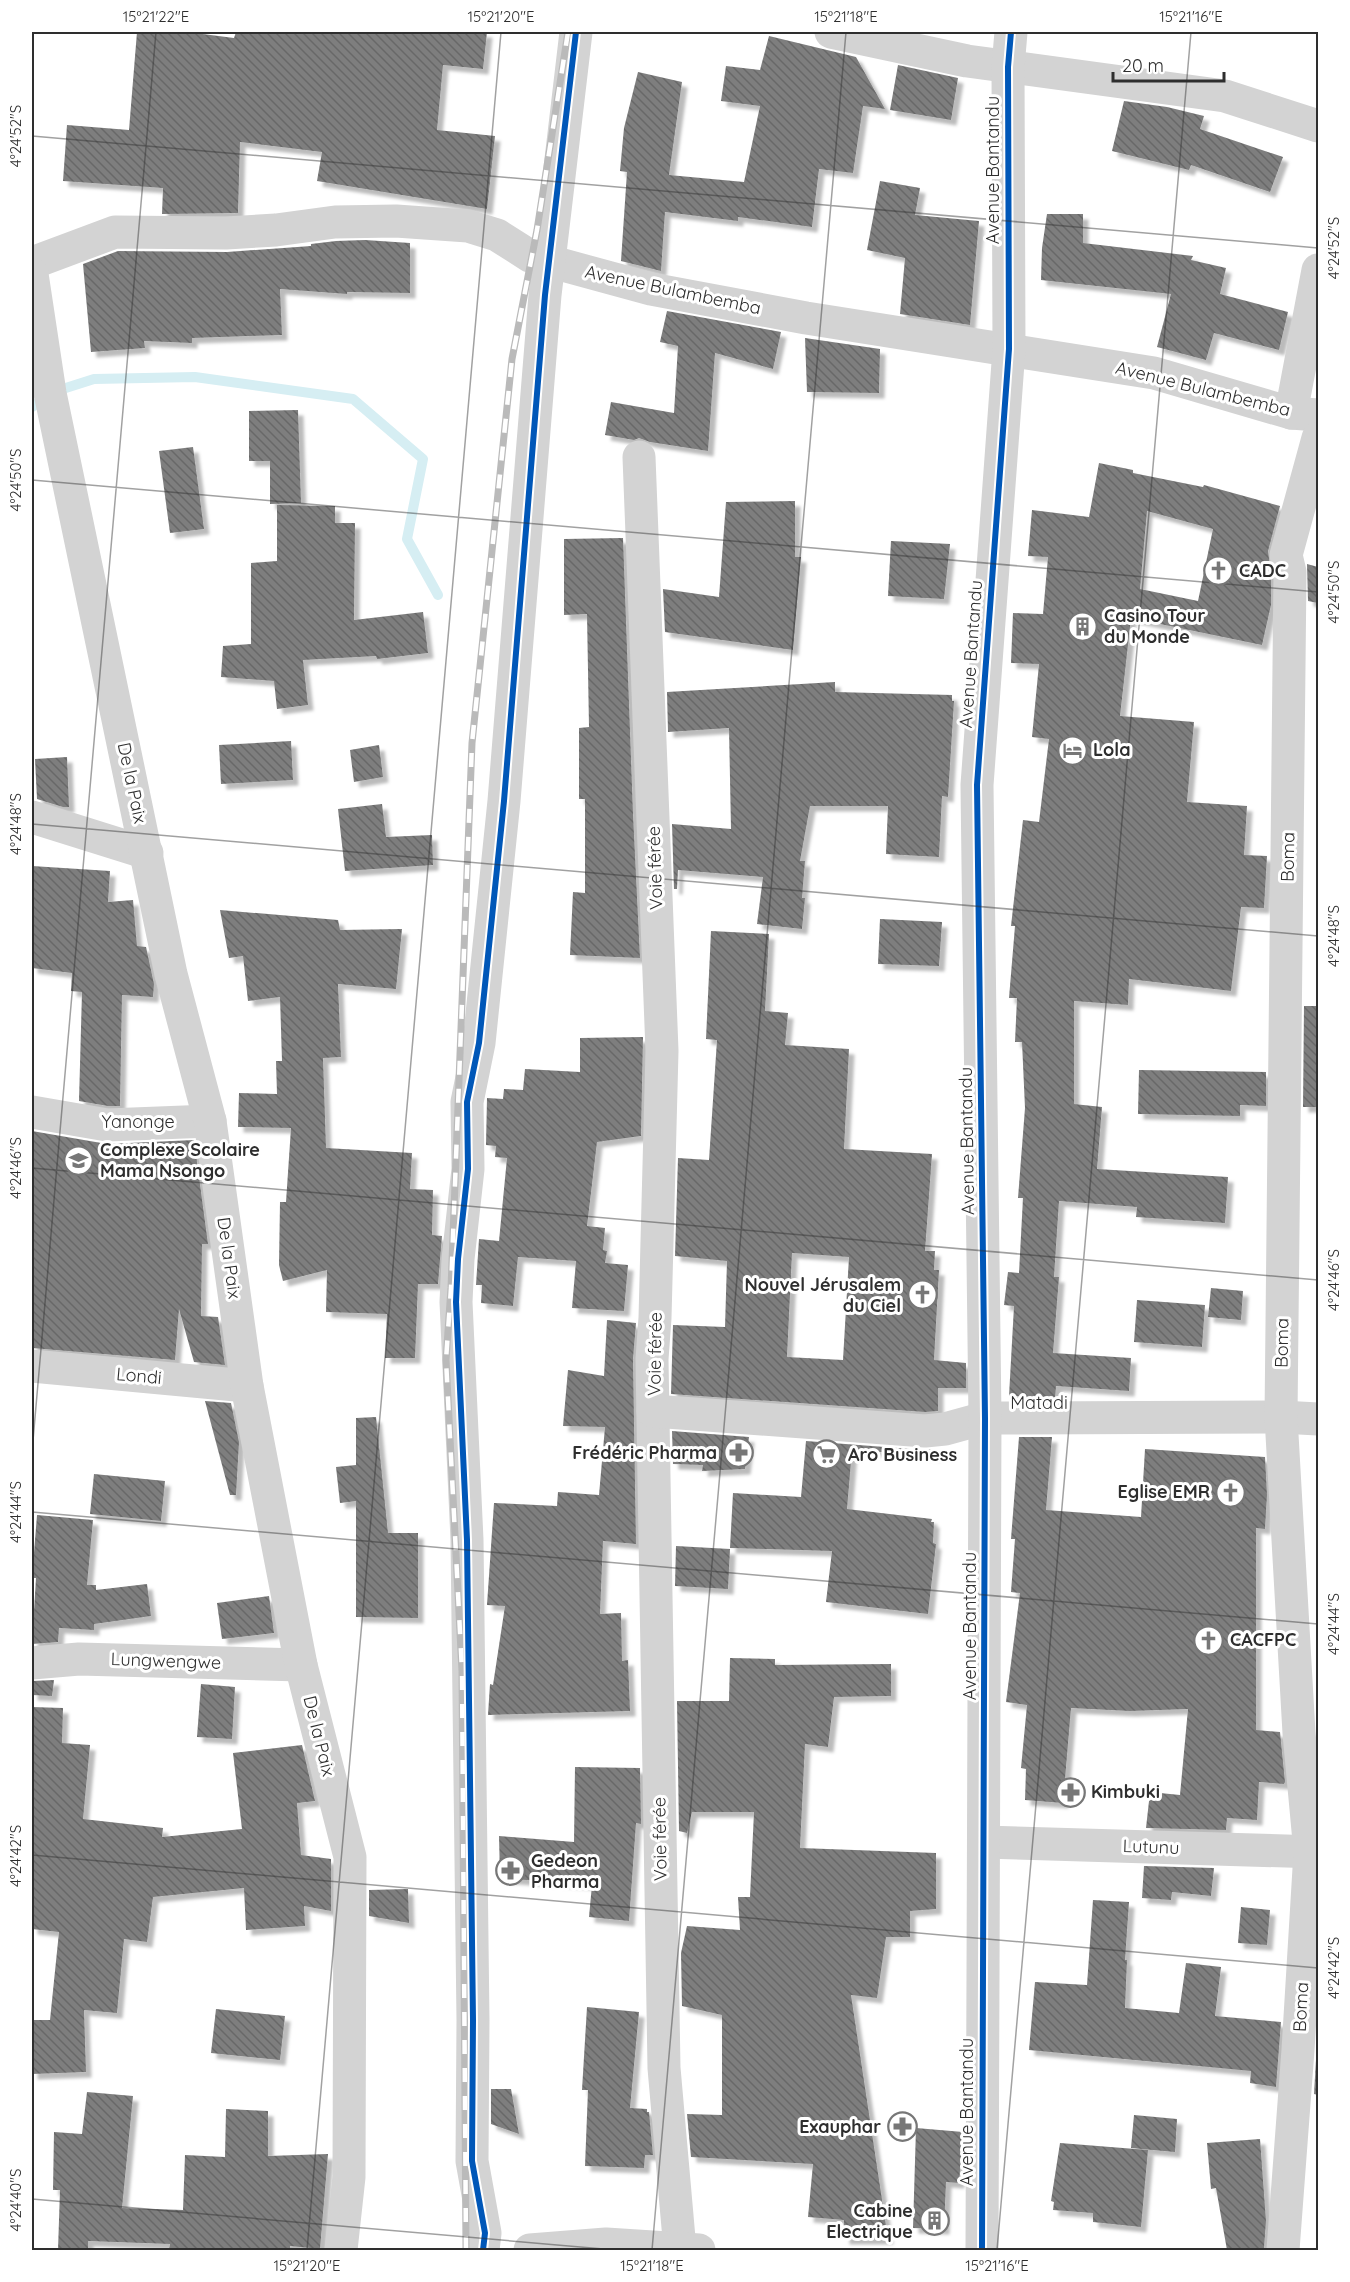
<svg xmlns="http://www.w3.org/2000/svg" width="1350" height="2282" font-family="Quicksand,sans-serif">
  <defs>
    <pattern id="building-back-hatch" width="6" height="6" patternUnits="userSpaceOnUse" patternTransform="scale(1.5)"><rect width="6" height="6" fill="#7e7e7e"/><path d="M-1 5l2 2M0 0l6 6M5-1l2 2" fill="none" stroke="#686868"/></pattern>
    <filter id="shadow"><feDropShadow dx="5.5" dy="5.5" stdDeviation="1.5" flood-color="#0004"/></filter>
  </defs>
  <rect width="100%" height="100%" fill="#fff"/>
  <g fill="none" stroke-linecap="round" stroke-linejoin="round">
    <path stroke="#d6eef3" stroke-width="10" d="M32 407 50 393 94 379 195 377 353 399 423 459 407 539 438 595"/>
  </g>
  <g fill="url(#building-back-hatch)" fill-rule="evenodd" filter="url(#shadow)">
    <path d="M137 32H187L234 38 236 32H487L483 69 443 65 437 130 495 136 487 209 317 181 322 152 240 142 238 213 162 214 163 188 63 181 67 125 129 130Z"/>
    <path d="M769 36 856 57 885 109 863 106 853 173 819 169 812 227 738 217V221L665 212 661 271 621 261 627 172 620 171 624 128 638 72 682 82 669 175 744 182 760 106 721 101 726 66 760 70Z"/>
    <path d="M898 65 958 78 951 120 890 110Z"/>
    <path d="M1124 101 1167 107 1204 116 1200 129 1283 157 1270 192 1191 165 1189 170 1112 151Z"/>
    <path d="M880 181 920 188 915 215 979 221 970 325 900 314 905 258 867 250Z"/>
    <path d="M1047 214H1083V243L1193 256 1191 260 1226 268 1220 294 1288 312 1279 350 1214 333 1206 360 1157 347 1171 294 1041 280 1042 248Z"/>
    <path d="M365 240 410 243V293L347 292V294L280 289 282 335 192 338V343L144 341 145 348 91 352 83 264 118 251 227 252 311 246V244L336 241Z"/>
    <path d="M667 311 781 332 773 369 715 353 708 451 650 442 639 438 634 440 605 435 611 402 674 413 678 346 660 342Z"/>
    <path d="M805 338 880 349 879 393 807 392Z"/>
    <path d="M298 410 301 503 270 504V461H249V411Z"/>
    <path d="M193 447 204 529 170 533 159 451Z"/>
    <path d="M1099 463 1133 470V473L1203 487 1204 485 1280 506 1268 551 1271 574V605L1262 645 1131 618 1120 716 1194 722 1187 802 1247 806 1244 855 1267 856 1264 908 1241 907 1231 991 1129 979 1128 1005 1074 1001V1104L1102 1107 1097 1169 1228 1177 1225 1223 1136 1217 1137 1207 1059 1201 1054 1277H1059L1053 1353 1131 1358 1129 1391 1056 1386 1055 1399H1021L1022 1396H1009L1014 1306 1004 1305 1008 1272 1019 1273 1023 1198H1018L1025 1108 1022 1042H1015L1017 998H1009L1015 926H1011L1023 820 1039 822 1049 739 1032 737 1039 664 1011 663 1013 613 1043 614 1048 557 1028 556 1032 510 1089 517ZM1147 511 1213 529 1198 601 1140 589Z"/>
    <path d="M795 501V557H801L793 650 665 632 663 589 719 597 726 502Z"/>
    <path d="M277 505 335 506V523H355L354 620 423 612 428 653 377 659 376 656 303 660 308 705 277 709 274 681 221 677 223 646 251 644V563L277 561Z"/>
    <path d="M623 538 633 814 640 958 570 955 573 892 585 893V799H579V728L589 727 587 614 564 615V539Z"/>
    <path d="M891 541 950 544 944 599 888 596Z"/>
    <path d="M1307 564 1318 567V603L1308 601Z"/>
    <path d="M835 682V692L952 695V701H954L948 797 942 796 939 857 886 854 888 806H810L800 861H805L802 898H805L802 929 757 924 763 877 678 870 677 889H674L672 824 731 829 729 728 668 732 667 692Z"/>
    <path d="M291 741 293 780 221 784 219 745Z"/>
    <path d="M379 745 383 777 354 782 350 750Z"/>
    <path d="M67 757 69 807H63L37 799 35 759Z"/>
    <path d="M382 804 386 837 432 835 433 865 345 871 338 809Z"/>
    <path d="M32 866 110 871 108 902 133 900 137 946 146 947 154 984 153 997 122 995 120 1106H108L79 1101 82 992 71 991 72 973 32 968Z"/>
    <path d="M220 910 338 920 340 930 402 929 396 989 338 984 341 1057 323 1058 326 1148 412 1153 410 1189 433 1190 432 1235 442 1236 438 1284H418L415 1358H385L387 1314 326 1312 327 1270 283 1281 279 1265 280 1202H286L291 1128 238 1127 239 1093 277 1094 276 1061H282L280 997 248 1001 243 956 229 958Z"/>
    <path d="M880 919 942 922 939 966 878 964Z"/>
    <path d="M711 931 769 934 765 1011 788 1013 785 1045 849 1049 844 1149 932 1154 925 1251H935L934 1270H939L934 1360 966 1363V1388H938V1411L925 1412 671 1394 673 1325 725 1327 727 1261 675 1256 678 1158 709 1160 717 1040 706 1039ZM792 1253 849 1257 843 1360 787 1357Z"/>
    <path d="M1304 1006H1318V1107H1303Z"/>
    <path d="M643 1037 641 1136 597 1142 587 1226 605 1228 603 1250 607 1251 605 1263 628 1265 624 1311 572 1308 576 1261 518 1257 513 1306 481 1303 482 1285H476L479 1239 499 1241 507 1158 495 1157 496 1146 486 1145 487 1098 503 1099 504 1089 523 1090 525 1069 580 1072V1038Z"/>
    <path d="M1139 1070 1266 1072V1106L1240 1105V1116L1138 1114Z"/>
    <path d="M32 1131 107 1144 194 1140 208 1244H202L201 1316 218 1317 225 1365 194 1362 179 1309 175 1360 32 1348Z"/>
    <path d="M1211 1288 1243 1291 1241 1320 1208 1317Z"/>
    <path d="M1137 1300 1205 1305 1202 1347 1134 1342Z"/>
    <path d="M607 1320 636 1323 633 1359 636 1544 603 1541 600 1614 621 1613 622 1661 628 1660 630 1711 488 1715 490 1684 493 1685 505 1606 487 1605 494 1503 557 1506 558 1492 599 1495 605 1427 563 1426 568 1370 604 1376Z"/>
    <path d="M205 1401 231 1403 239 1442 236 1495H230Z"/>
    <path d="M376 1417 388 1533H418V1618L356 1617V1501L340 1503 336 1467 356 1465V1418Z"/>
    <path d="M672 1431 749 1437 745 1469 702 1471 703 1465 673 1464Z"/>
    <path d="M1019 1437H1052L1046 1510 1141 1517 1145 1449 1265 1457 1267 1495 1265 1529 1256 1528V1730L1280 1732 1285 1782 1284 1784 1259 1782 1257 1820 1227 1818 1226 1830 1146 1828 1150 1792 1180 1795 1188 1709 1130 1711 1071 1708 1063 1803 1025 1800 1026 1769 1021 1768 1027 1705 1006 1702 1020 1593 1011 1592 1015 1539H1011Z"/>
    <path d="M806 1441 924 1450 937 1449V1456L852 1450 847 1509 932 1519 931 1522H934L933 1543 936 1544 928 1614 826 1602 832 1551 730 1548 733 1493 801 1497Z"/>
    <path d="M94 1474 165 1481 161 1521 90 1514Z"/>
    <path d="M37 1515 93 1520 87 1585H96V1590L147 1584 151 1616 94 1624V1630L59 1628 58 1642 32 1644 36 1578H32Z"/>
    <path d="M676 1546 730 1549 728 1589 675 1586Z"/>
    <path d="M269 1596 274 1633 222 1639 217 1603Z"/>
    <path d="M730 1658 775 1659V1665L891 1664V1696L834 1697 828 1747 805 1744 800 1848 936 1853V1909L910 1911V1937H886L877 1998 851 1995 888 2239H844V2220L808 2217 813 2164 691 2157 687 2114 722 2115V2015L682 2006 681 1953 687 1926 740 1930 738 1897H750L754 1812H692L687 1833 679 1831 677 1701H729Z"/>
    <path d="M54 1680 52 1696 32 1695V1681Z"/>
    <path d="M201 1684 235 1687 232 1739 197 1737Z"/>
    <path d="M32 1707 63 1708 62 1743 90 1745 83 1819 163 1828 162 1837 242 1829 233 1753 302 1745 315 1801 297 1803 301 1855 331 1859V1911L304 1906 305 1926 246 1930 244 1888 153 1897 147 1942 124 1939 117 2013 84 2010 86 2072 32 2074V2020H50L59 1932 32 1929Z"/>
    <path d="M575 1767 640 1768 641 1824 636 1823 629 1921 589 1917 592 1885 500 1878 499 1836 574 1842Z"/>
    <path d="M1144 1866 1214 1868 1211 1896 1172 1892 1171 1900 1142 1898Z"/>
    <path d="M408 1889 409 1923 369 1916V1890Z"/>
    <path d="M1093 1900 1129 1902 1125 1960H1127L1125 2008 1179 2013 1186 1963 1221 1967 1215 2016 1281 2022 1276 2087 1250 2083 1251 2071 1029 2050 1035 1982 1087 1985Z"/>
    <path d="M1241 1907 1270 1910 1267 1945 1238 1943Z"/>
    <path d="M587 2007 639 2012 630 2108 647 2109V2112H649L653 2155H645L644 2168 585 2166 588 2090H582Z"/>
    <path d="M216 2009 285 2016 280 2060 211 2053Z"/>
    <path d="M1318 2025V2095L1314 2094Z"/>
    <path d="M491 2089H511L519 2134 491 2124Z"/>
    <path d="M87 2092 133 2096 122 2208 183 2210 185 2155 225 2157 226 2109 268 2111V2156L328 2154 320 2249 290 2246V2250H169L170 2244 88 2241V2250H58L60 2190H53L54 2132 82 2134Z"/>
    <path d="M1134 2115 1177 2119 1175 2152 1131 2148Z"/>
    <path d="M916 2128 963 2132 959 2183 946 2182 944 2229 913 2228Z"/>
    <path d="M1260 2139 1266 2221 1264 2248 1227 2250 1216 2188 1211 2189 1207 2143Z"/>
    <path d="M1060 2143 1148 2150 1141 2227 1093 2222V2213L1053 2210 1054 2202 1051 2201Z"/>
  </g>
  <g fill="none" stroke-linecap="round" stroke-linejoin="round">
    <g stroke="#d3d3d3" stroke-width="33">
      <path d="M831 32 967 61 1225 96 1318 126"/>
      <path d="M32 263 115 232 226 233 276 230 335 222 396 221 468 226 497 235 530 256 651 289 806 318 1154 373 1291 413 1318 415"/>
      <path d="M1291 413 1318 270"/>
      <path d="M639 457 662 1051 655 1318 652 1359 664 2068 680 2250"/>
      <path d="M32 817 147 853"/>
      <path d="M32 1112 107 1125 210 1121"/>
      <path d="M32 1366 247 1386"/>
      <path d="M653 1411 925 1431 945 1429 985 1418 1281 1417 1318 1419"/>
      <path d="M32 1663 79 1659 301 1665"/>
      <path d="M984 1842 1318 1852"/>
      <path d="M483 2250 485 2233 472 2161 473 2020 467 1540 456 1302 458 1259 468 1169 467 1102 479 1043 504 801 545 295 576 32"/>
      <path d="M530 2250 606 2244 699 2250"/>
      <path d="M982 2250 985 1418 977 785 1009 349 1008 67 1011 32"/>
      <path d="M1283 2250 1298 2050 1310 1852 1299 1733 1281 1417 1290 572 1286 555 1318 438"/>
    </g>
    <path stroke="#d3d3d3" stroke-width="33" d="M32 274 50 393 171 974 210 1121 247 1386 301 1665 350 1857 349 2177 341 2250"/>
    <defs>
      <path id="rail" d="M466 2250 462 1671 446 1360 451 1288 472 743 512 359 537 230 568 32"/>
    </defs>
    <use href="#rail" stroke="#bababa" stroke-width="7"/>
    <use href="#rail" stroke="#fff" stroke-width="4.5" stroke-dasharray="14" stroke-linecap="butt"/>
    <defs>
      <g id="cycleway">
        <path d="M483 2250 485 2233 472 2161 473 2020 467 1540 456 1302 458 1259 468 1169 467 1102 479 1043 504 801 545 295 576 32"/>
        <path d="M982 2250 985 1418 977 785 1009 349 1008 67 1011 32"/>
      </g>
    </defs>
    <use href="#cycleway" stroke="#fff" stroke-width="10"/>
    <use href="#cycleway" stroke="#0057b8" stroke-width="6"/>
  </g>
  <path fill="none" stroke="#2e2e2e" stroke-width="1.5" stroke-opacity="0.45" d="M32 136 1318 248M32 480 1318 592M32 824 1318 936M32 1168 1318 1280M32 1452 156 32M32 1512 1318 1624M32 1855 1318 1968M32 2199 615 2250M307 2250 501 32M652 2250 846 32M997 2250 1191 32"/>
  <defs>
    <symbol id="church-ring" viewBox="-11 -11 22 22"><circle r="9.5" fill="#fff" stroke="#777" stroke-width="1.5"/><path d="M-1.2-6h2.4v3.5h3.3v2.4h-3.3V6h-2.4V-.1h-3.3v-2.4h3.3Z" fill="#777"/></symbol>
    <symbol id="building-ring" viewBox="-11 -11 22 22"><circle r="9.5" fill="#fff" stroke="#777" stroke-width="1.5"/><path d="M-4-6H4V6H1V3H-1V6H-4ZM-2.5-4.3h1.7v1.8h-1.7ZM.8-4.3h1.7v1.8H.8ZM-2.5-1h1.7V.8h-1.7ZM.8-1h1.7V.8H.8Z" fill="#777"/></symbol>
    <symbol id="hotel-ring" viewBox="-11 -11 22 22"><circle r="9.5" fill="#fff" stroke="#777" stroke-width="1.5"/><path d="M-6-4.5h1.5V1H6V5H4.5V3h-9V5H-6ZM-4 0a1.8 1.8 0 1 1 3.6 0ZM.5 0V-2.5h3Q6-2.5 6 0Z" fill="#777"/></symbol>
    <symbol id="school-ring" viewBox="-11 -11 22 22"><circle r="9.5" fill="#fff" stroke="#777" stroke-width="1.5"/><path d="M0-5L7-2L0 1L-7-2ZM-4 1L0 2.5L4 1V4Q0 6-4 4Z" fill="#777"/></symbol>
    <symbol id="pharmacy-ring" viewBox="-11 -11 22 22"><circle r="9.5" fill="#fff" stroke="#777" stroke-width="1.5"/><path d="M-2-6h4v4h4v4h-4v4h-4v-4h-4v-4h4Z" fill="#777"/></symbol>
    <symbol id="supermarket-ring" viewBox="-11 -11 22 22"><circle r="9.5" fill="#fff" stroke="#777" stroke-width="1.5"/><path d="M-6-5.5h2.5l.6 2H6L4.5 2H-2.5L-4.4-4H-6ZM-1.5 3.2a1.3 1.3 0 1 0 .1 0ZM3 3.2a1.3 1.3 0 1 0 .1 0Z" fill="#777"/></symbol>
  </defs>
  <g fill-rule="evenodd">
    <use href="#church-ring" x="1202" y="554" width="33" height="33"/>
    <use href="#building-ring" x="1066" y="610" width="33" height="33"/>
    <use href="#hotel-ring" x="1056" y="734" width="33" height="33"/>
    <use href="#school-ring" x="62" y="1144" width="33" height="33"/>
    <use href="#church-ring" x="906" y="1278" width="33" height="33"/>
    <use href="#pharmacy-ring" x="722" y="1436" width="33" height="33"/>
    <use href="#supermarket-ring" x="810" y="1438" width="33" height="33"/>
    <use href="#church-ring" x="1214" y="1476" width="33" height="33"/>
    <use href="#church-ring" x="1192" y="1624" width="33" height="33"/>
    <use href="#pharmacy-ring" x="1054" y="1776" width="33" height="33"/>
    <use href="#pharmacy-ring" x="494" y="1854" width="33" height="33"/>
    <use href="#pharmacy-ring" x="886" y="2110" width="33" height="33"/>
    <use href="#building-ring" x="918" y="2204" width="33" height="33"/>
  </g>
  <g text-anchor="middle" stroke-width="6" stroke-linejoin="round" paint-order="stroke">
    <g font-size="18" fill="#2e2e2e" stroke="#fff">
      <text transform="translate(993 170) rotate(-90)" y="6">Avenue Bantandu</text>
      <text transform="translate(673 290) rotate(12)" y="6">Avenue Bulambemba</text>
      <text transform="translate(1203 389) rotate(14)" y="6">Avenue Bulambemba</text>
      <text transform="translate(971 654) rotate(-86)" y="6">Avenue Bantandu</text>
      <text transform="translate(132 783) rotate(78)" y="6">De la Paix</text>
      <text transform="translate(1288 857) rotate(-89)" y="6">Boma</text>
      <text transform="translate(655 868) rotate(-92)" y="6">Voie férée</text>
      <text x="138" y="1128">Yanonge</text>
      <text transform="translate(967 1141) rotate(-91)" y="6">Avenue Bantandu</text>
      <text transform="translate(229 1258) rotate(82)" y="6">De la Paix</text>
      <text transform="translate(1282 1343) rotate(-89)" y="6">Boma</text>
      <text transform="translate(655 1354) rotate(-89)" y="6">Voie férée</text>
      <text transform="translate(139 1376) rotate(5)" y="6">Londi</text>
      <text x="1039" y="1409">Matadi</text>
      <text transform="translate(970 1626) rotate(-90)" y="6">Avenue Bantandu</text>
      <text transform="translate(166 1661) rotate(2)" y="6">Lungwengwe</text>
      <text transform="translate(319 1736) rotate(76)" y="6">De la Paix</text>
      <text transform="translate(660 1839) rotate(-91)" y="6">Voie férée</text>
      <text transform="translate(1151 1847) rotate(2)" y="6">Lutunu</text>
      <text transform="translate(1301 2007) rotate(-87)" y="6">Boma</text>
      <text transform="translate(967 2112) rotate(-90)" y="6">Avenue Bantandu</text>
    </g>
    <g font-size="18" font-weight="bold" fill="#2e2e2e" stroke="#fff" text-anchor="start">
      <text x="1239" y="577">CADC</text>
      <text x="1104" y="622">Casino Tour<tspan x="1104" dy="21">du Monde</tspan></text>
      <text x="1093" y="756">Lola</text>
      <text x="100" y="1156">Complexe Scolaire<tspan x="100" dy="21">Mama Nsongo</tspan></text>
      <text x="901" y="1291" text-anchor="end">Nouvel Jérusalem<tspan x="901" dy="21">du Ciel</tspan></text>
      <text x="717" y="1459" text-anchor="end">Frédéric Pharma</text>
      <text x="848" y="1461">Aro Business</text>
      <text x="1210" y="1498" text-anchor="end">Eglise EMR</text>
      <text x="1230" y="1646">CACFPC</text>
      <text x="1091" y="1798">Kimbuki</text>
      <text x="531" y="1867">Gedeon<tspan x="531" dy="21">Pharma</tspan></text>
      <text x="881" y="2133" text-anchor="end">Exauphar</text>
      <text x="913" y="2217" text-anchor="end">Cabine<tspan x="913" dy="21">Electrique</tspan></text>
    </g>
  </g>
  <rect width="1350" height="2282" fill="none" stroke="#ffffff" stroke-width="66"/>
  <path d="M1113 72v9h111v-9" fill="none" stroke="#2e2e2e" stroke-width="3"/>
  <text x="1122" y="72" font-size="18" fill="#2e2e2e" stroke="#ffffff" stroke-width="4.5" paint-order="stroke">20 m</text>
  <rect x="33" y="33" width="1284" height="2216" fill="none" stroke="#2e2e2e" stroke-width="2"/>
  <g font-size="15" text-anchor="middle" fill="#2e2e2e">
    <text x="156" y="22">15°21'22"E</text>
    <text x="501" y="22">15°21'20"E</text>
    <text x="846" y="22">15°21'18"E</text>
    <text x="1191" y="22">15°21'16"E</text>
    <text transform="translate(16 136) rotate(-90)" y="5">4°24'52"S</text>
    <text transform="translate(1334 248) rotate(-90)" y="5">4°24'52"S</text>
    <text transform="translate(16 480) rotate(-90)" y="5">4°24'50"S</text>
    <text transform="translate(1334 592) rotate(-90)" y="5">4°24'50"S</text>
    <text transform="translate(16 824) rotate(-90)" y="5">4°24'48"S</text>
    <text transform="translate(1334 936) rotate(-90)" y="5">4°24'48"S</text>
    <text transform="translate(16 1168) rotate(-90)" y="5">4°24'46"S</text>
    <text transform="translate(1334 1280) rotate(-90)" y="5">4°24'46"S</text>
    <text transform="translate(16 1512) rotate(-90)" y="5">4°24'44"S</text>
    <text transform="translate(1334 1624) rotate(-90)" y="5">4°24'44"S</text>
    <text transform="translate(16 1856) rotate(-90)" y="5">4°24'42"S</text>
    <text transform="translate(1334 1968) rotate(-90)" y="5">4°24'42"S</text>
    <text transform="translate(16 2200) rotate(-90)" y="5">4°24'40"S</text>
    <text x="307" y="2271">15°21'20"E</text>
    <text x="652" y="2271">15°21'18"E</text>
    <text x="997" y="2271">15°21'16"E</text>
  </g>
</svg>
